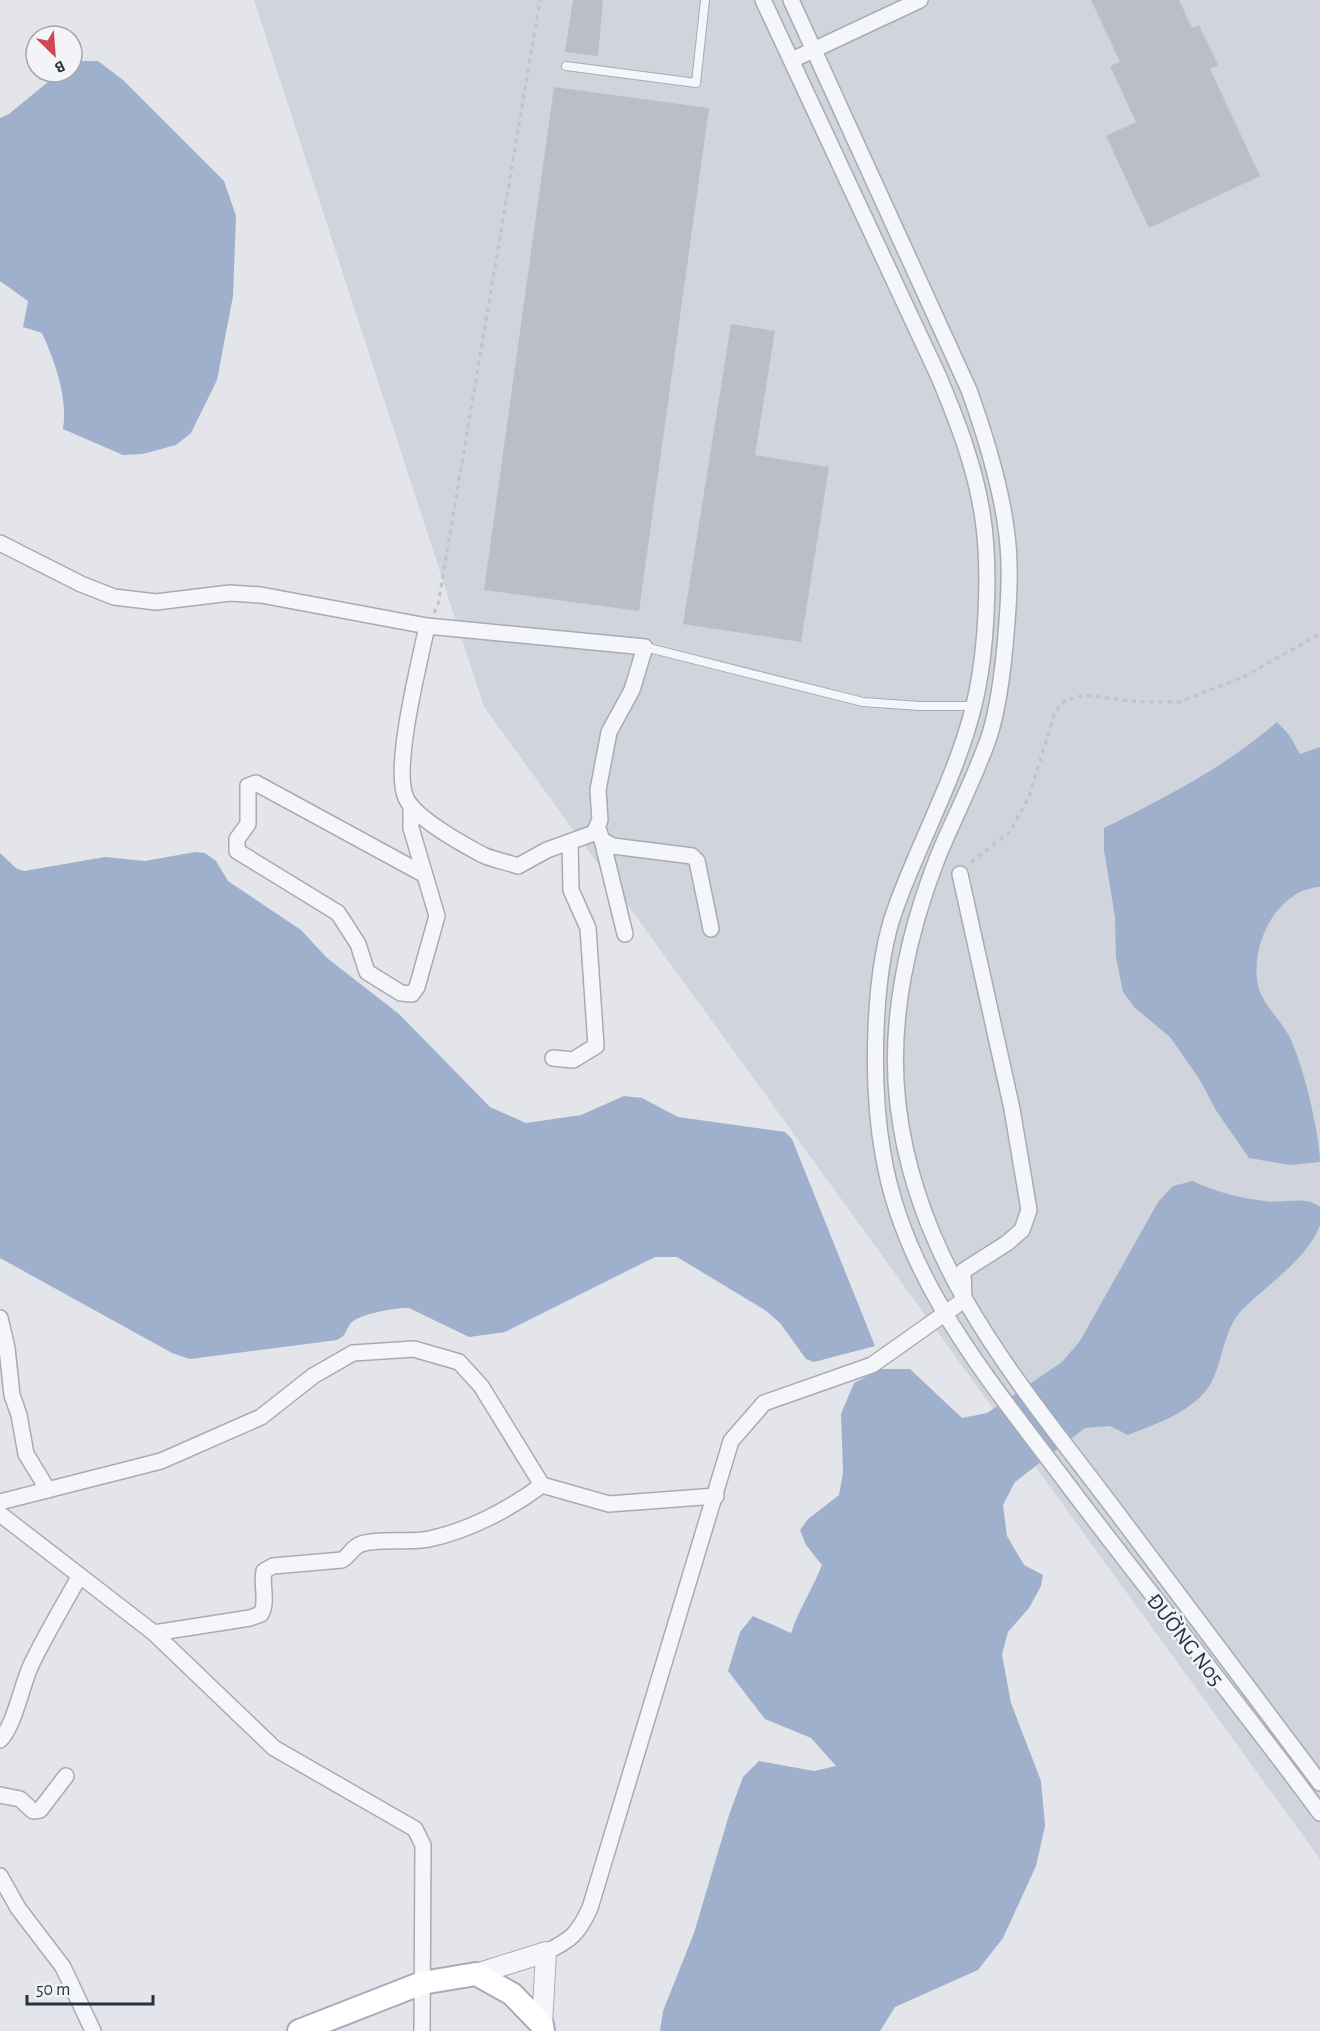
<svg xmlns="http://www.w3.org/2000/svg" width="1320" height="2031" font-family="'Alegreya Sans',sans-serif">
  <rect width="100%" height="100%" fill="#e3e5eb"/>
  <path fill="#d1d4dd" d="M254 0H1320V1859L484 707Z"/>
  <g fill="#9eb0cb">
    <path d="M74 61H98L123 80 224 181 236 216 233 296 217 380 191 433 176 445 143 454 123 455 63 429C68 398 55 362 42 333L23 327 28 301 0 281V118L9 114 60 72H72Z"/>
    <path d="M1277 722 1290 736 1300 754 1320 747V887C1275 889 1246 952 1260 992 1266 1007 1280 1020 1288 1034 1302 1059 1320 1134 1320 1162L1290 1165 1249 1158 1217 1112 1200 1080 1170 1037 1135 1008 1123 992 1116 957 1115 917 1104 850V828C1165 798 1225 767 1277 722Z"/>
    <path d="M195 852 205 853 216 861 228 881 301 930 327 958 399 1014 490 1107 526 1123 581 1115 624 1096 642 1098 678 1117 785 1132 792 1139 875 1346 814 1362 806 1359 780 1323 765 1310 677 1257H655L505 1332 469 1337 409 1308C398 1307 360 1314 352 1322 345 1329 347 1336 337 1340L190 1359 172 1353 0 1258V853L17 869 24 871 105 857 145 861Z"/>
    <path d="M1193 1181C1214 1192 1241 1198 1265 1201 1283 1204 1306 1195 1320 1207 1320 1212 1320 1220 1320 1225 1307 1260 1266 1285 1242 1310 1220 1333 1223 1373 1204 1393 1184 1415 1155 1424 1128 1435L1110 1426 1085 1428 1015 1482 1003 1505 1007 1536 1024 1565 1043 1575 1041 1586 1029 1608 1008 1632 1002 1654 1011 1703 1041 1781 1045 1826 1036 1866 1003 1938 978 1970 895 2007 880 2031H660L663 2011 694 1933 729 1815 743 1777 759 1761 814 1771 836 1766 811 1738 765 1719 728 1671 740 1632 753 1616 791 1633C799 1609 813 1588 822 1565L806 1545 800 1530 808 1519 839 1495 843 1473 841 1414 854 1383 881 1369H910L962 1418 987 1413 1062 1362 1080 1341 1158 1202 1173 1186Z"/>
  </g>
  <g fill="#babec8">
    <path d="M573 0H603L598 56 565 52Z"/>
    <path d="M1091 0H1179L1192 28 1199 25 1218 65 1210 69 1260 176 1149 228 1106 136 1136 122 1110 66 1120 62Z"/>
    <path d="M554 87 709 108 639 611 484 590Z"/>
    <path d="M731 324 775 331 755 455 829 467 801 642 683 624Z"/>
  </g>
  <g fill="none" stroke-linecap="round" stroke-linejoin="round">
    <defs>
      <g id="service">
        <path d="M566 66 696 83 705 0"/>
        <path d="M645 647 863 702 920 706H974"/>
      </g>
      <g id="minor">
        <path d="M763 0 938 375C957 420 974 464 982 512 991 566 987 652 974 705 957 775 920 840 896 907 872 971 871 1087 883 1154 904 1281 990 1381 1065 1481 1149 1593 1237 1700 1320 1813"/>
        <path d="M791 0 969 390C987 440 1008 510 1009 563 1010 594 1007 626 1004 656 1001 684 997 714 988 740 974 779 955 816 939 854 908 932 888 1021 898 1105 917 1268 1020 1384 1115 1510 1183 1601 1252 1692 1320 1783"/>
        <path d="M792 60 920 0"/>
        <path d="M0 543 81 584 114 597 156 602 230 593 261 595 427 626 645 647 632 690 609 732 598 790 600 820 594 833 547 850 518 866C507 862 494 860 483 855 464 845 415 818 406 798 392 768 420 661 427 626"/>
        <path d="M411 806V828L437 916 417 987 412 994 401 993 367 972 358 944 338 913 237 851V839L248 824V786L256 783 425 875"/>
        <path d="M598 828 602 840 613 846 692 856 697 861 711 929"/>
        <path d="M602 840 625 934"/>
        <path d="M553 1058 573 1060 596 1046 588 928 571 890 570 842"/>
        <path d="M0 1318 7 1348 12 1395 19 1415 26 1454 48 1490"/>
        <path d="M0 1502 161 1461 261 1417 313 1376 353 1353 414 1349 459 1362 481 1386 542 1485 609 1504 716 1496"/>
        <path d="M0 1514 154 1633 274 1748 415 1829 423 1845 422 2031"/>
        <path d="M154 1633 250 1618 261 1614C268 1601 261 1585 264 1571L273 1566 342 1560C349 1556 352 1548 359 1545 372 1538 410 1543 429 1539 468 1531 510 1509 542 1485"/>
        <path d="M0 1740C15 1725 22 1683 32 1663 46 1634 63 1606 79 1577"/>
        <path d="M0 1795 20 1799 33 1811 40 1810 66 1776"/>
        <path d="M0 1876 18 1908 63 1967 93 2031"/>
        <path d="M546 1952C571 1940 578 1934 590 1908L731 1441 764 1403 872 1365 964 1300 963 1271 1007 1243 1022 1230 1029 1210 1012 1109 960 874"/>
      </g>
      <path id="tertiary" d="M476 1974 546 1952 542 2025"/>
      <path id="secondary" d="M299 2031 422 1983 476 1974 512 1994 542 2025 543 2031"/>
    </defs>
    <use href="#service" stroke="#a8abb5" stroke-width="10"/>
    <use href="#minor" stroke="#a8abb5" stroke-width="18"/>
    <use href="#tertiary" stroke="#a8abb5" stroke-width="22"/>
    <use href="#secondary" stroke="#a8abb5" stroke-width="26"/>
    <g stroke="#c0c3ca" stroke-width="3" stroke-dasharray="4.5 4.5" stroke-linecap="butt">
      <path d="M434 613 438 605 540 0"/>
      <path d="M971 862 1009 833 1029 797 1055 712 1065 700 1085 695 1137 702H1179L1243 677 1320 634"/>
    </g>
    <use href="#service" stroke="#f5f6f9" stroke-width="8"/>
    <use href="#minor" stroke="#f5f6f9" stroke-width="15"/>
    <use href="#tertiary" stroke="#f5f6f9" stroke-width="20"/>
    <use href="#secondary" stroke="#fff" stroke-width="22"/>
  </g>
  <g text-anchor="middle" stroke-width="5" stroke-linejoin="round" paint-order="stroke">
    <g font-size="22" fill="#2a3143" stroke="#f2f4f8">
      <text transform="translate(1186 1639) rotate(52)" y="8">ĐƯỜNG N05</text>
    </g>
  </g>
  <g transform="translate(54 54) rotate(155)"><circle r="28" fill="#f2f4f8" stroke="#a2a6b0" stroke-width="1.5"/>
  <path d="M0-4.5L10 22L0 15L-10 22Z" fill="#cf4852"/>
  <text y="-9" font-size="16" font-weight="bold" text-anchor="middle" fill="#2a3143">B</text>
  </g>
  <path d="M27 1995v9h126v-9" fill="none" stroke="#2a3143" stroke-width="3"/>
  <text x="36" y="1995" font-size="18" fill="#2a3143" stroke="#f2f4f8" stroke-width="4.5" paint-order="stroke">50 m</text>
</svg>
